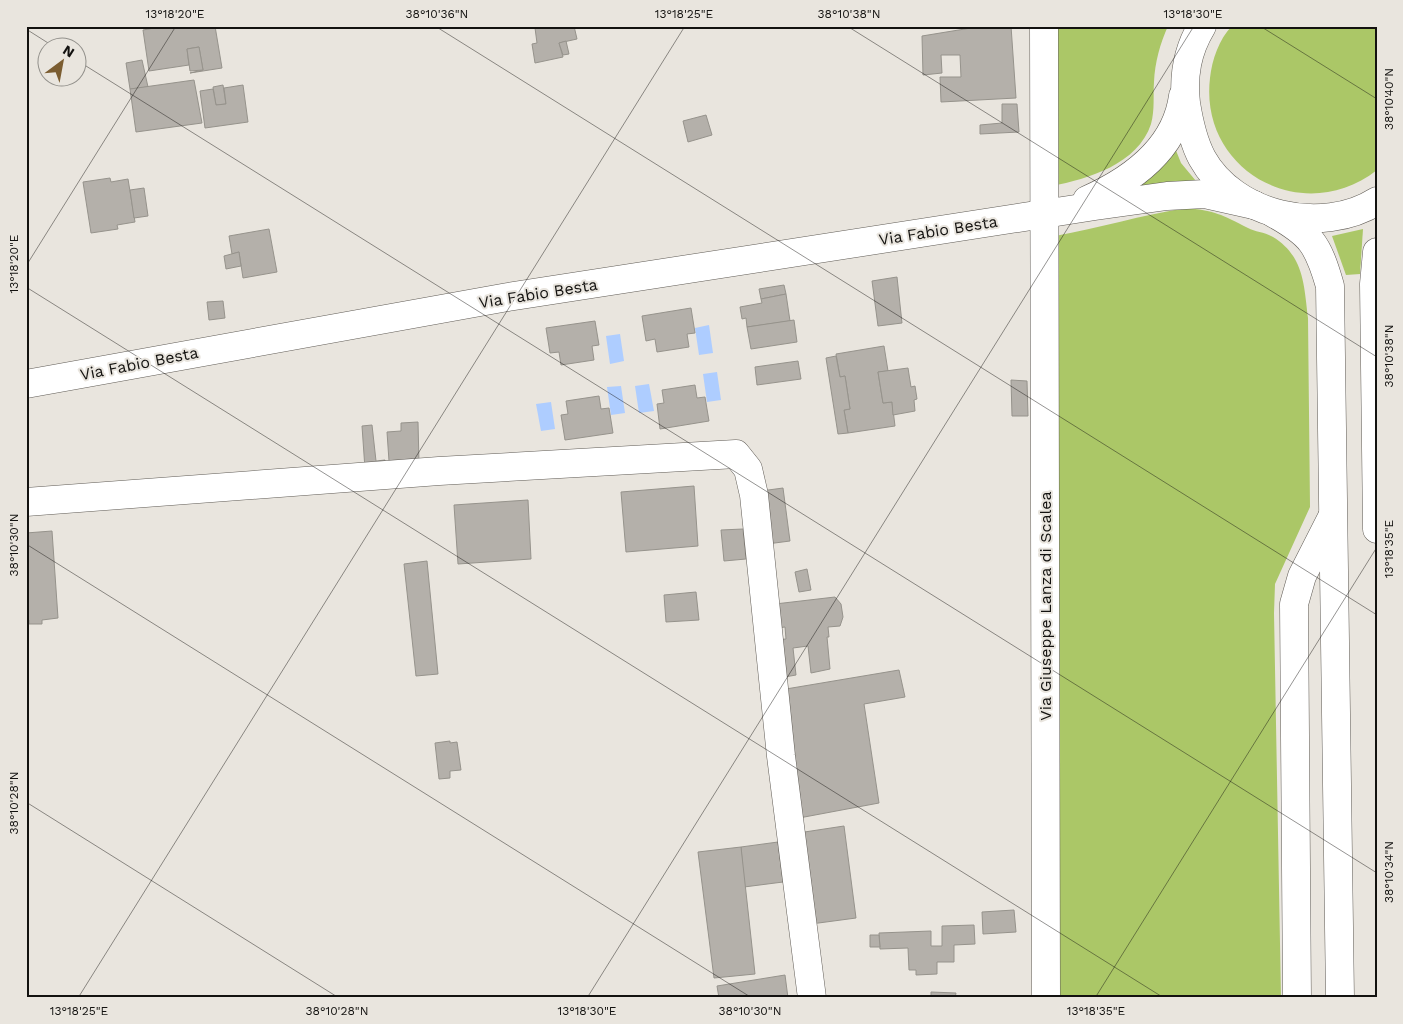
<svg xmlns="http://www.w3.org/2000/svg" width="1403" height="1024" font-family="'Work Sans',sans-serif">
  <rect width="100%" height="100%" fill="#e9e5de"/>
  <g fill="#abc767">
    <path d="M1050 26H1168C1160 44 1155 62 1154 82 1153 95 1155 110 1151 124 1138 164 1088 179 1052 186Z"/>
    <path d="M1232 26H1377V170C1303 228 1199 171 1210 78 1212 60 1219 39 1232 26Z"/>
    <path d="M1175 148 1181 163 1196 181 1133 189Z"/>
    <path d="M1186 208C1213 210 1223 215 1248 228 1255 232 1265 232 1273 237 1304 256 1304 285 1308 318L1310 507 1275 584 1274 613 1281 998H1059L1055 236C1099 228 1142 215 1186 208Z"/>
    <path d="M1363 229 1360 274 1346 275 1332 236Z"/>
  </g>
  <g fill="#aecdff">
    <path d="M709 325 713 353 699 355 695 328Z"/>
    <path d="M620 334 624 361 610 364 606 336Z"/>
    <path d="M717 372 721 400 707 402 703 374Z"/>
    <path d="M649 384 654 411 639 413 635 386Z"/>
    <path d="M621 386 625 413 611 415 607 387Z"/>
    <path d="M551 402 555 429 541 431 536 404Z"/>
  </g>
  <g fill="#b4b0aa" stroke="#96938c">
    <path d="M166 26H215L222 68 190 73 203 70 199 47 187 49 189 65 149 71 143 30Z"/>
    <path d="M545 26H574L577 39 559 43 563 57 535 63 532 44 537 43 535 28Z"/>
    <path d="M983 26H1011L1016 98 941 102 940 77H961L960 55H941L942 73 923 75 922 36Z"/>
    <path d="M566 41 569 54 563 55 559 43Z"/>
    <path d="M199 47 203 70 190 71 187 49Z"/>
    <path d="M142 60 148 87 130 89 126 63Z"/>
    <path d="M194 80 202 123 136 132 130 89Z"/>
    <path d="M223 85 226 104 216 105 213 87Z"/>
    <path d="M243 85 248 122 205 128 200 91 213 89 216 105 226 104 224 88Z"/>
    <path d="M1002 104H1017L1019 132 980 134V125L1002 123Z"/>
    <path d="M706 115 712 135 688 142 683 121Z"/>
    <path d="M110 178 111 182 128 179 135 222 117 225 118 229 91 233 83 182Z"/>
    <path d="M144 188 148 216 134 218 130 190Z"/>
    <path d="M269 229 277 272 243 278 239 252 232 254 229 236Z"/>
    <path d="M239 252 241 266 226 269 224 256Z"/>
    <path d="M897 277 902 323 878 326 872 281Z"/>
    <path d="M784 285 786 294 761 299 759 289Z"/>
    <path d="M786 294 790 321 747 327 746 318 742 319 740 307 762 303 761 299Z"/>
    <path d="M223 301 225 318 209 320 207 302Z"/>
    <path d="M691 308 695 333 687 334 689 347 657 352 655 339 646 341 642 316Z"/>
    <path d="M794 320 797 342 751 349 747 327Z"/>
    <path d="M595 321 599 345 592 346 594 360 561 365 559 352 550 353 546 328Z"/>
    <path d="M884 346 888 371 878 372 883 403 892 402 895 426 848 433 844 410 850 409 845 376 840 377 836 354Z"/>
    <path d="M836 356 840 377 845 376 850 409 844 410 848 433 838 434 826 358Z"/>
    <path d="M798 361 801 379 757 385 755 367Z"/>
    <path d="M908 368 911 387 915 386 917 399 914 400 915 411 893 415 892 402 883 403 878 372Z"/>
    <path d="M1011 380 1027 381 1028 416H1012Z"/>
    <path d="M695 385 697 398 705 397 709 421 660 429 657 404 664 403 662 390Z"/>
    <path d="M599 396 601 409 609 408 613 433 565 440 561 415 568 414 566 401Z"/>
    <path d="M418 422 419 463 389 461 387 432 401 431V423Z"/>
    <path d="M372 425 376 461 385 460 386 468 365 469 362 426Z"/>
    <path d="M694 486 698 546 626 552 621 492Z"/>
    <path d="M783 488 790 541 767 544 761 491Z"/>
    <path d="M528 500 531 559 458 564 454 505Z"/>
    <path d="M743 529 746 559 724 561 721 530Z"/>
    <path d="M52 531 58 618 42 620V624H29V620H26V533Z"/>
    <path d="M427 561 438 674 416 676 404 564Z"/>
    <path d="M807 569 811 590 799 592 795 572Z"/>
    <path d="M696 592 699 620 666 622 664 595Z"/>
    <path d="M835 597 841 604 843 617 840 626 828 627 829 637H827L830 669 811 673 808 646 793 648 796 675 779 678 775 640 786 639 785 627 777 628 775 604Z"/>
    <path d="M899 670 905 697 864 704 879 803 799 818 780 690Z"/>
    <path d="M450 741V743L457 742 461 770 450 771V778L439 779 435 743Z"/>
    <path d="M844 826 856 918 811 924 798 833Z"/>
    <path d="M778 842 783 882 744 887 741 847Z"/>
    <path d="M741 847 755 974 714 978 698 852Z"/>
    <path d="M1014 910 1016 932 983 934 982 912Z"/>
    <path d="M974 925 975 944 954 945V962H937V974L916 975V970H909L908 948 880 949 879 933 931 931V946H942V926Z"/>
    <path d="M870 935H879L880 947H870Z"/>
    <path d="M785 975 788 998H719L717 986Z"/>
    <path d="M931 992 956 993 955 998H931Z"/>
  </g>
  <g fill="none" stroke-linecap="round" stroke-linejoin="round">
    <defs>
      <g id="minor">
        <path d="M1044 26 1046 998"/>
        <path d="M1202 26C1187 51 1183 75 1186 103 1189 122 1193 141 1202 158 1234 216 1322 236 1377 201"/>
        <path d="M1087 200C1132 180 1176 149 1183 96"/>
        <path d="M1273 213C1311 234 1318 244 1330 286L1340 998"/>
        <path d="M1377 252 1374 284 1377 529"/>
        <path d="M26 384 508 297 1095 206 1167 196 1205 194 1254 205"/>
        <path d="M26 502 439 471 736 454 748 469 754 495 781 756 812 998"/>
        <path d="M1297 998 1294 604 1302 576 1332 517"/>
      </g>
    </defs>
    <use href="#minor" stroke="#605c56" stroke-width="29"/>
    <use href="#minor" stroke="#fff" stroke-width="28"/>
  </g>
  <path fill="none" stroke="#131210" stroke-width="1" stroke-opacity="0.45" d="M435 26 1377 615M847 26 1377 357M1260 26 1377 99M26 29 56 48M78 61 1377 873M26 266 176 26M26 287 1164 998M26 544 752 998M26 802 339 998M78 998 685 26M587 998 1194 26M1095 998 1377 547"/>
  <g text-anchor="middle" stroke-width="4" stroke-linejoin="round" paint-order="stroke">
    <g font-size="16" fill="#131210" stroke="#e9e5de">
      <text transform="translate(938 230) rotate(-9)" y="6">Via Fabio Besta</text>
      <text transform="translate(538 293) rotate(-9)" y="6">Via Fabio Besta</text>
      <text transform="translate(139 363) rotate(-11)" y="6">Via Fabio Besta</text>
      <text transform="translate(1045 606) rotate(-90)" y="6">Via Giuseppe Lanza di Scalea</text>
    </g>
  </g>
  <rect width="1403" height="1024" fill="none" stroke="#e9e5de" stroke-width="55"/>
  <g transform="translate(62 62) rotate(32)"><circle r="24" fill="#e9e5de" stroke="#93918c"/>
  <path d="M0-4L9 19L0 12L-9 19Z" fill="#7b5d31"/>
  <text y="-8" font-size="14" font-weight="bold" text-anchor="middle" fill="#131210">N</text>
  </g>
  <rect x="28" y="28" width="1348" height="968" fill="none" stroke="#131210" stroke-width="2"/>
  <g font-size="12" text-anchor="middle" fill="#131210">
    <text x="175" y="18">13°18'20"E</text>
    <text x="437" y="18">38°10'36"N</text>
    <text x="684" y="18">13°18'25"E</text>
    <text x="849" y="18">38°10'38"N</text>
    <text x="1193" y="18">13°18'30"E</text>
    <text transform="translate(1389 99) rotate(-90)" y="4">38°10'40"N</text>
    <text transform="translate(14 264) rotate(-90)" y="4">13°18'20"E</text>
    <text transform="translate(1389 356) rotate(-90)" y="4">38°10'38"N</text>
    <text transform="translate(14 545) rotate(-90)" y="4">38°10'30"N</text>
    <text transform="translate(1389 549) rotate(-90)" y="4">13°18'35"E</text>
    <text transform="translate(14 803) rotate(-90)" y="4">38°10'28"N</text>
    <text transform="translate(1389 872) rotate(-90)" y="4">38°10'34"N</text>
    <text x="79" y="1015">13°18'25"E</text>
    <text x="337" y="1015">38°10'28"N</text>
    <text x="587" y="1015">13°18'30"E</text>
    <text x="750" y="1015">38°10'30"N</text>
    <text x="1096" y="1015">13°18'35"E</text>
  </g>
</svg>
